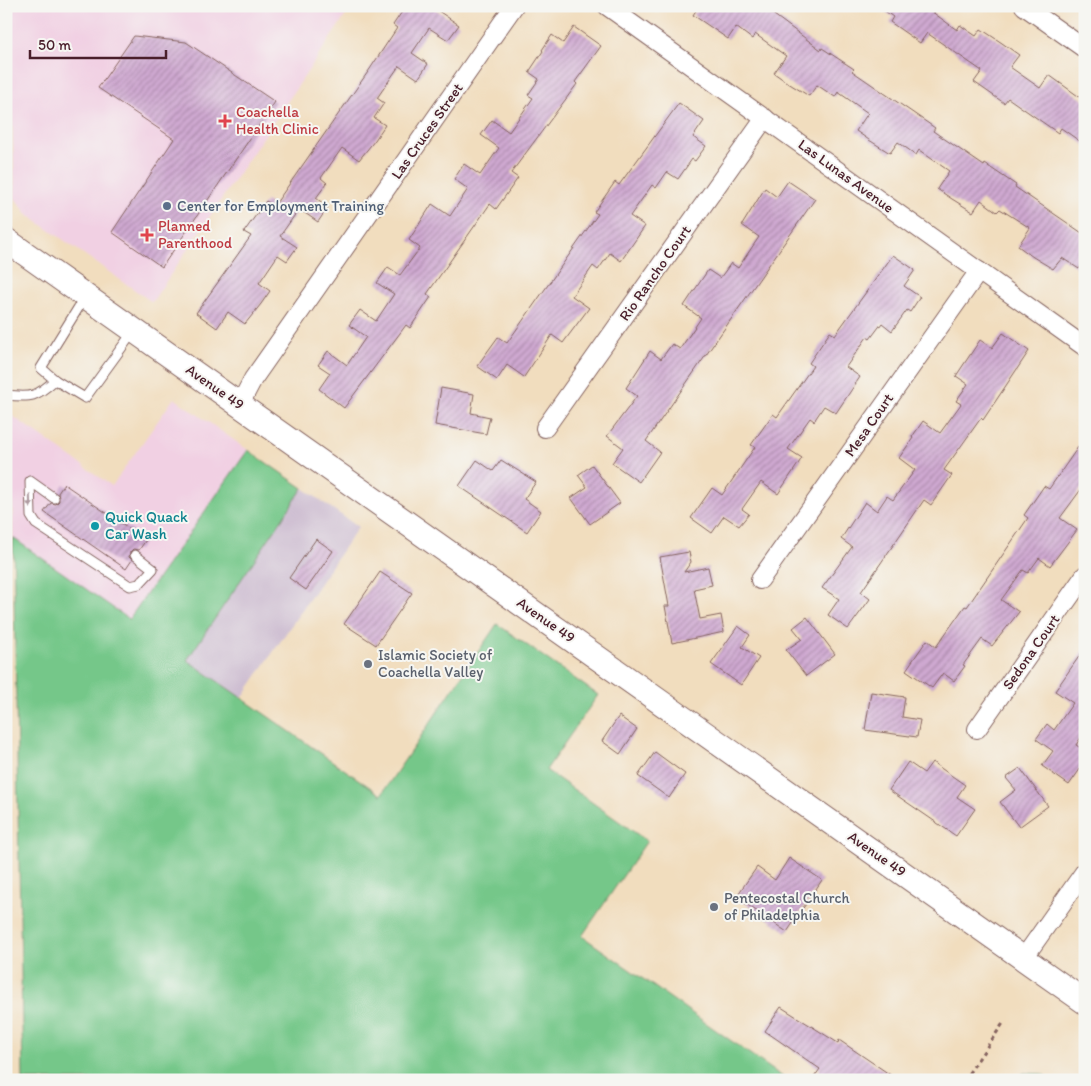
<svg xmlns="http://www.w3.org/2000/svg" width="1091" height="1086" font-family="Itim,sans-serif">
  <defs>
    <pattern id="building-hatch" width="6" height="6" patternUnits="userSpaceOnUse" patternTransform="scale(1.25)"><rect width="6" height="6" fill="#cfa9d1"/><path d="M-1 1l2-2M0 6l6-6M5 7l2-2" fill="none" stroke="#aa89aa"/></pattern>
  </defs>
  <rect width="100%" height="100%" fill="#f6f6f2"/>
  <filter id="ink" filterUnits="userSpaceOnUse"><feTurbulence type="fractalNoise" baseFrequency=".02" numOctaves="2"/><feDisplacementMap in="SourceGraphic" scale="10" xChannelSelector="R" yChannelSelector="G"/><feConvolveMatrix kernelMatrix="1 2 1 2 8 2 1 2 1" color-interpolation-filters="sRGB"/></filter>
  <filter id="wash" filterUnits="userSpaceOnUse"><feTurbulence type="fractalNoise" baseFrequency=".0096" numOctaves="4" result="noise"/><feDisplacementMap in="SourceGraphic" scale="20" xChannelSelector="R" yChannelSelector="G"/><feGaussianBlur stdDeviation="1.12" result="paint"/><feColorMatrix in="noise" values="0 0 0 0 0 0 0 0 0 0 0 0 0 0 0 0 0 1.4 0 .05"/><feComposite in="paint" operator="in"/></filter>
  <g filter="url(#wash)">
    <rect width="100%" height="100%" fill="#f1ddbe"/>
    <g fill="#f1d0e3">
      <path d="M6 6H352L152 302 28 215 15 198 9 18H6Z"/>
      <path d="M174 398 248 450 129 619 13 538 11 415 112 486Z"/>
    </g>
    <path fill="#cebed1" d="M303 488 358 527 242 698 187 660Z"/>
    <g fill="#75c789" stroke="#60735a">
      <path d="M248 450 303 488 187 660 381 795 497 624 598 695 546 770 647 841 582 936 787 1080H23L13 538 129 619Z"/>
      <path d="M1024 1073 1042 1074 1051 1080H1014Z"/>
    </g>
    <g id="blocks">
      <g fill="url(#building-hatch)">
        <path d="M406 6H431L459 25 448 40 429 28 412 53 428 64 418 79 399 66 377 98 384 103 374 118 385 125 375 140 359 160 342 148 321 178 327 183 316 198 328 207 318 222 299 209 280 236 297 247 287 261 278 255 259 283 270 291 261 304 245 324 228 312 217 328 196 313 251 236 244 232 266 201 274 206 370 69 397 28 393 25Z"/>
        <path d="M699 6H762L821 50 822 48 854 69 852 71 935 128 933 131 984 166 985 164 1016 185 1015 187 1085 235V261L1079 269 1062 258 1053 269 1033 257 1018 246 1030 228 1000 209 997 212 981 200 973 212 952 199 937 189 949 171 919 150 916 155 898 142 890 153 869 140 856 131 868 113 838 92 835 97 817 85 809 96 788 83 774 73 786 56 755 34 752 39 736 27 728 39 693 15Z"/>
        <path d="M878 6H924L957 30 960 25 976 36 981 29 1002 43 1019 55 1010 67 1040 88 1049 75 1085 101V145L1061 128 1058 133 1008 98 1004 103 974 82 982 71 927 33 920 43 890 22 893 17Z"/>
        <path d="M574 27 601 46 575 82 577 84 511 173 518 178 496 209 490 204 427 294 431 297 410 328 406 325 344 408 319 389 330 373 318 365 328 351 347 365 366 337 349 325 360 310 376 321 394 294 377 283 388 267 400 275 420 248 409 240 432 204 450 216 468 189 454 179 464 164 480 175 499 148 481 135 492 120 509 132 533 98 528 95 539 79 529 72 543 51 542 50 552 35 563 43Z"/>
        <path d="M134 36 186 42 275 102 162 267 112 232 174 139 98 88Z"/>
        <path d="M679 103 704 121 693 137 706 146 695 161 692 159 678 179 667 172 656 188 652 185 630 216 645 226 621 261 610 253 598 270 593 266 572 296 589 308 563 343 552 335 524 377 507 365 497 380 477 366 498 337 507 343 598 214 594 212 615 182 619 185Z"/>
        <path d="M788 181 815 199 646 441 660 452 639 482 612 463 623 448 607 436 637 396 626 388 650 351 661 359 672 344 680 349 701 318 684 306 708 270 720 278 731 263 738 268 759 237 742 225 765 188 777 197Z"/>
        <path d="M893 255 915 270 904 286 920 297 910 312 907 310 892 331 882 323 870 339 867 337 846 367 860 377 836 413 824 406 814 421 810 418 788 449 802 458 778 494 761 482 742 509 749 514 739 526 724 516 712 533 691 518 712 488 722 495 755 447 751 445 773 414 777 417 813 366 809 363 830 332 835 335Z"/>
        <path d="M1003 333 1029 351 983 420 981 418 944 470 952 475 931 505 924 500 861 592 870 599 848 629 828 615 839 599 822 588 852 547 841 539 865 502 877 511 887 496 893 500 915 470 899 458 913 438 912 437 923 421 940 433 961 404 956 401 968 384 956 376 980 340 992 348Z"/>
        <path d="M441 388 474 394 471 413 490 417 486 434 435 425Z"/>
        <path d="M1085 437V484L1060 518 1077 530 1050 566 1039 558 1028 573 1023 570 1001 600 1019 612 992 646 982 639 963 665 965 666 954 681 943 673 932 688 906 670 927 640 936 647 965 606 967 607 1028 518 1024 515 1044 486 1049 489Z"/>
        <path d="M477 460 493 471 501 460 536 482 524 499 541 511 527 532 459 486Z"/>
        <path d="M592 465 620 503 590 524 571 498 587 487 578 475Z"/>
        <path d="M64 484 146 540 139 550 133 549 130 552 129 557 132 560 126 569 44 512 51 503 56 504 59 501 58 493Z"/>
        <path d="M316 539 333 551 306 590 289 578Z"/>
        <path d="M689 552 691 562 684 572 708 567 712 585 694 589 700 619 721 615 724 632 672 643 665 606H669L660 557Z"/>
        <path d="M380 572 412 593 376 645 344 624Z"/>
        <path d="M807 617 835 654 806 676 786 650 802 639 793 628Z"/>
        <path d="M738 626 750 635 742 647 759 658 741 685 711 664Z"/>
        <path d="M1085 648V731L1076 745 1085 751V762L1069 785 1042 766 1053 751 1036 739 1047 724 1054 730 1073 703 1055 691Z"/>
        <path d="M871 692 905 697 902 717 920 720 917 737 865 730Z"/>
        <path d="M619 716 637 729 620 754 602 741Z"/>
        <path d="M655 752 685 774 669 798 638 776Z"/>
        <path d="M908 762 924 773 932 762 965 785 957 797 975 809 956 836 889 790Z"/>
        <path d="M1020 768 1048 806 1019 827 1000 802 1016 790 1006 778Z"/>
        <path d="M789 858 822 880 787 932 736 897 757 867 775 880Z"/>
        <path d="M781 1007 838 1043 839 1040 898 1080H812L820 1069 765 1031Z"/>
      </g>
    </g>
  </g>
  <g filter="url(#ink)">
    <use href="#blocks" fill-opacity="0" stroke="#84625e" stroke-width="1"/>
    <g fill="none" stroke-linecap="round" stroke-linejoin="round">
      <defs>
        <g id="lane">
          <path d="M85 297 41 368 55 380 85 398 133 332"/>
          <path d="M6 395C32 398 36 397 55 380"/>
          <path d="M54 498 30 481 31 516 36 524 130 586 139 584 153 569 135 555"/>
        </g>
        <g id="street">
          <path d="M607 6 1085 347"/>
          <path d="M1024 6 1085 49"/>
          <path d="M240 404 253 379 514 6"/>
          <path d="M545 428 765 118"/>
          <path d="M760 580 979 271"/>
          <path d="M977 729 1085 575"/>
          <path d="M1023 959 1085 871"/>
        </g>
        <path id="secondary" d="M6 240 1085 1002"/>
      </defs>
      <use href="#lane" stroke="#84625e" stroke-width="11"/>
      <use href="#street" stroke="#84625e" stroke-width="20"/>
      <use href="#secondary" stroke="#84625e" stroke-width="26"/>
      <path stroke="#84625e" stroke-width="3" stroke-dasharray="4 4" stroke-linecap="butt" d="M964 1080 1004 1022"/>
      <use href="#lane" stroke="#fff" stroke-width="9"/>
      <use href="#street" stroke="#fff" stroke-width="18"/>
      <use href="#secondary" stroke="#fff" stroke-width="24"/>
    </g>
    <defs><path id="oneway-solid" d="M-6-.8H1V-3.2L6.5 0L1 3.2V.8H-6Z" transform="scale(1.25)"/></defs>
    <use fill="#ae9aa0" href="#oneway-solid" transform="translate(30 501) rotate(88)"/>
  </g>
  <g fill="#e0444e" stroke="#f6f6f2" stroke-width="2">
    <path d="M222.5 113.5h5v5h5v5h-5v5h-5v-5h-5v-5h5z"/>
    <path d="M144.5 227.5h5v5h5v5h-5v5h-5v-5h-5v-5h5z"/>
  </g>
  <circle fill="#5c6f8a" stroke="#f6f6f2" stroke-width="2" cx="167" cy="206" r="5"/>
  <circle fill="#0f9aa8" stroke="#f6f6f2" stroke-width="2" cx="95" cy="526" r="5"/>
  <g fill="#6b7280" stroke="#f6f6f2" stroke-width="2">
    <circle cx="368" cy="664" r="5"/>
    <circle cx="714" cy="907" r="5"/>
  </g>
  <g text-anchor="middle" stroke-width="4" stroke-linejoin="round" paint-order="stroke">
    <g font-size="15" fill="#be3a42" stroke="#f6f6f2" text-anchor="start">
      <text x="236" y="117">Coachella<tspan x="236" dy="17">Health Clinic</tspan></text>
      <text x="158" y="231">Planned<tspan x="158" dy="17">Parenthood</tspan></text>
    </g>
    <g font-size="15" fill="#4a1f2b" stroke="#f6f6f2">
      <text transform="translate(427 131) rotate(-55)" y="5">Las Cruces Street</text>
      <text transform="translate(846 176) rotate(36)" y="5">Las Lunas Avenue</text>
      <text transform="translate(655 273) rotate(-55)" y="5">Rio Rancho Court</text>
      <text transform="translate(215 387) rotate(35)" y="5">Avenue 49</text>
      <text transform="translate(869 425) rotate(-55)" y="5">Mesa Court</text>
      <text transform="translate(546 620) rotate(35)" y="5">Avenue 49</text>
      <text transform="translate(1031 652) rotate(-55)" y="5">Sedona Court</text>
      <text transform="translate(877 854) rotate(35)" y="5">Avenue 49</text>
    </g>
    <g font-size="15" fill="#4e5e75" stroke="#f6f6f2" text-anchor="start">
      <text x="177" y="211">Center for Employment Training</text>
    </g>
    <g font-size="15" fill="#0d838f" stroke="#f6f6f2" text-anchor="start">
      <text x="105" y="522">Quick Quack<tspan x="105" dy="17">Car Wash</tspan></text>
    </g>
    <g font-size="15" fill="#5b616d" stroke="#f6f6f2" text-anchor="start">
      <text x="378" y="660">Islamic Society of<tspan x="378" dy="17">Coachella Valley</tspan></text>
      <text x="724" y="903">Pentecostal Church<tspan x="724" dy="17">of Philadelphia</tspan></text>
    </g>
  </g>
  <rect width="1091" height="1086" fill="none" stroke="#f6f6f2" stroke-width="25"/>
  <path d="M30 50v8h136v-8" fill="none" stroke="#4a1f2b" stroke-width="2.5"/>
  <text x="38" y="50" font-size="15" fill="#4a1f2b" stroke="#f6f6f2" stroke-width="4" paint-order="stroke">50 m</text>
</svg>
